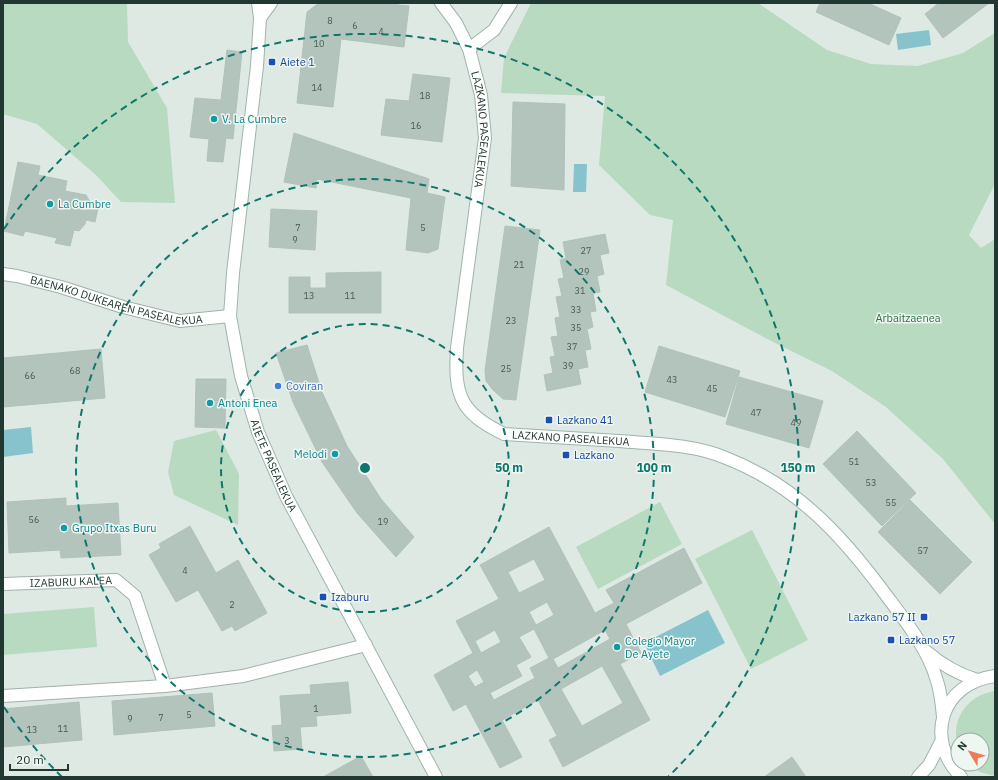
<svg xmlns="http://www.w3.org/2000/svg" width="998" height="780" font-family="'IBM Plex Sans',sans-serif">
  <rect width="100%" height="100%" fill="#dee9e4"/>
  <g fill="#b7dac0">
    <path d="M3 3H127L128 42 167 108 175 203 121 202 96 175 37 124 3 114Z"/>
    <path d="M531 3H758L827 50 871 64 918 66 963 53 995 33V184L969 235 981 248 995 239V524L943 459 886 407 832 371 771 341 666 285 673 220 650 215 599 165 605 96 501 93 504 58Z"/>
    <path d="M216 430 239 474 238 525 174 495 168 472 174 441Z"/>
    <path d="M660 502 682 544 598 589 576 547Z"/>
    <path d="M752 530 808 640 751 669 695 559Z"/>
    <path d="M94 607 97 647 3 655V614Z"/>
    <path d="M995 691V776L980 772 969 764H982V740H958V747C950 720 967 695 995 691Z"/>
  </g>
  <g fill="#87c3cd">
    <path d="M929 30 931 45 898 50 896 34Z"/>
    <path d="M574 164H587L586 192H573Z"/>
    <path d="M31 427 33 453 3 457V430Z"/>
    <path d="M708 610 725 643 660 676 644 643Z"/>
  </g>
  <g fill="#b3c4bd" stroke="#b1c2bb" fill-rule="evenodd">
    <path d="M319 3H380L409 6 404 47 341 39 333 107 297 103 307 12Z"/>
    <path d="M820 3H868L901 18 889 45 816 12Z"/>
    <path d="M939 3H989L943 38 925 14Z"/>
    <path d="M227 50 242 52 233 139 226 138 223 162 207 161 209 139 190 137 195 98 221 100Z"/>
    <path d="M413 74 450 78 442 142 381 135 386 99 409 101Z"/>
    <path d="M513 102 565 104 564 190 511 186Z"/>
    <path d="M294 133 429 179 427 193 445 197 438 249 428 253 406 250 411 198 317 179 316 188 284 182Z"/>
    <path d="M18 162 40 166 38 175 67 181 65 191 86 195 90 202 89 206 98 208 95 222 86 220 85 224 79 231 74 230 70 246 55 243 57 238 25 231 23 236 4 231Z"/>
    <path d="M271 209 317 211 315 250 269 247Z"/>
    <path d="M505 226 540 230 516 400 503 399 493 390 486 381 485 370Z"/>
    <path d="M605 234 609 253 600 255 604 274 597 276 600 292 593 293 596 311 590 312 593 327 587 329 591 349 585 350 588 367 578 369 581 384 547 391 544 375 553 373 550 357 555 356 551 337 558 336 555 318 560 317 556 297 562 296 558 279 564 278 560 260 566 258 563 242Z"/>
    <path d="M381 272V313H289V277H310V288H326V273Z"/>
    <path d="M307 345 322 392 347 446 381 499 414 537 396 557 357 513 322 462 293 402 276 353Z"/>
    <path d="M659 346 740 371 725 417 645 392Z"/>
    <path d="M101 349 105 398 3 407V358Z"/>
    <path d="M739 377 823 401 809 448 726 424Z"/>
    <path d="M196 379H226L225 428 195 427Z"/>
    <path d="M857 431 916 493 882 526 823 464Z"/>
    <path d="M66 498V506L118 503 121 555 61 558 60 550 9 553 7 502Z"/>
    <path d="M910 500 972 562 940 594 878 532Z"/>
    <path d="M190 526 216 573 238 560 267 613 235 631 232 626 222 631 198 590 176 602 149 555 161 548 159 544Z"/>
    <path d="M549 527 595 613 614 603 606 590 684 548 702 583 626 624 641 653 620 664 650 720 563 767 549 740 557 736 538 700 502 720 522 757 500 768 466 704 453 711 434 675 473 653 456 621 499 599 480 565ZM534 559 545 580 519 593 508 572ZM547 602 554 615 536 625 529 612ZM534 629 549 658 530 668 535 678 494 700 490 693 522 676 516 665 531 657 519 637ZM495 630 501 642 481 653 475 641ZM605 630 610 639 558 668 553 659ZM602 666 623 703 582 726 561 689ZM477 670 484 682 475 687 468 676Z"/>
    <path d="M348 682 351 713 316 716 317 726 300 727 302 749 274 751 272 726 282 725 280 696 311 694 310 685Z"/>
    <path d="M212 693 215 726 114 735 112 701Z"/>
    <path d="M79 702 82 740 3 747V709Z"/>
    <path d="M361 756 373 777H323Z"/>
    <path d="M792 757 806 777H764Z"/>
  </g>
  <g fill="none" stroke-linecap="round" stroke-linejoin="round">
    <defs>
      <g id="street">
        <path d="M469 49 494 30 511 3"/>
        <path id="s1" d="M3 274 17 276 61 287 123 307 180 321 230 316"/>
        <path id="s2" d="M3 584 116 580 135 596 165 686"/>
        <path d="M3 696 165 686 243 676 366 645"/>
      </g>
      <g id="secondary">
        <path id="s3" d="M258 3 260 18 257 66 233 273 230 316 241 376 258 432 286 496 436 777"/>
        <path id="s4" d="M441 3 456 23 469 49 481 95 485 138 457 348C454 395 460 413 504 434 542 436 581 439 619 441 655 444 693 444 726 458 795 485 840 533 883 591 903 618 928 648 937 681 941 693 942 705 943 717"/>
        <path d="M260 18 271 3"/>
        <path d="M927 652C942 665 958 674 977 680"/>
        <path d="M918 777 929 765 941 742"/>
        <path d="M961 777C924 739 941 683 995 676"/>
      </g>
    </defs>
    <use href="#street" stroke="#a1b0ab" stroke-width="14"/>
    <use href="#secondary" stroke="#9eb4ac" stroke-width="14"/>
    <use href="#street" stroke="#fff" stroke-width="12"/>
    <use href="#secondary" stroke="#fff" stroke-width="12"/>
  </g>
  <g fill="none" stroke="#0f766e" stroke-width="2" stroke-dasharray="7 5">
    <circle cx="365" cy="468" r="144"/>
    <circle cx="365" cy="468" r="289"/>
    <path d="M62 777A433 433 0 0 1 4 707M4 229A433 433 0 1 1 668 777"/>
  </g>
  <g fill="#1a4fb4" stroke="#eef6f2" stroke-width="1.5">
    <rect x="268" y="58" width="8" height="8" rx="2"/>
    <rect x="545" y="416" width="8" height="8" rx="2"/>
    <rect x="562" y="451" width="8" height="8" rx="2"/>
    <rect x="319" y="593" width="8" height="8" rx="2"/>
    <rect x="920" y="613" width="8" height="8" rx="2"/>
    <rect x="887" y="636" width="8" height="8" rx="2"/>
  </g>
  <g fill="#0f9aa8" stroke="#eef6f2" stroke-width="1.5">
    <circle cx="214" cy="119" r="4"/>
    <circle cx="50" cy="204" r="4"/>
    <circle cx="210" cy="403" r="4"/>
    <circle cx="335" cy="454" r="4"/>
    <circle cx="64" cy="528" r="4"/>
    <circle cx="617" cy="647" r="4"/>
  </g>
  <circle fill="#3f7fe0" stroke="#eef6f2" stroke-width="1.5" cx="278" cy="386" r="4"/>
  <g text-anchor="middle" stroke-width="3" stroke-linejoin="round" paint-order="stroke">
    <g font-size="9" fill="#455b54">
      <text x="330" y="24">8</text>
      <text x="355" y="29">6</text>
      <text x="381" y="35">4</text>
      <text x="319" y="47">10</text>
      <text x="317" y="91">14</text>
      <text x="425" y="99">18</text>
      <text x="416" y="129">16</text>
      <text x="298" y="231">7</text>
      <text x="423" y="231">5</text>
      <text x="295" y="243">9</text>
      <text x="586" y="254">27</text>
      <text x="519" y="268">21</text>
      <text x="584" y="275">29</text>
      <text x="580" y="294">31</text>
      <text x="309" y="299">13</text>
      <text x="350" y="299">11</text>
      <text x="576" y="313">33</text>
      <text x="511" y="324">23</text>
      <text x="576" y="331">35</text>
      <text x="572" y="350">37</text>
      <text x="568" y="369">39</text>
      <text x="506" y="372">25</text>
      <text x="75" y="374">68</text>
      <text x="30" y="379">66</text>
      <text x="672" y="383">43</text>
      <text x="712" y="392">45</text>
      <text x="756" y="416">47</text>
      <text x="796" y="426">49</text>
      <text x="854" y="465">51</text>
      <text x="871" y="486">53</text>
      <text x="891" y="506">55</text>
      <text x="34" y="523">56</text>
      <text x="383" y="525">19</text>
      <text x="923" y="554">57</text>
      <text x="185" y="574">4</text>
      <text x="232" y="608">2</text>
      <text x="316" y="712">1</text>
      <text x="189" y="718">5</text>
      <text x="161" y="721">7</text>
      <text x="130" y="722">9</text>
      <text x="63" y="732">11</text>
      <text x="32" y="733">13</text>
      <text x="287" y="744">3</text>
    </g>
    <g font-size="11" fill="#164399" stroke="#eef6f2" text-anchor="start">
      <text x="280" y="66">Aiete 1</text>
      <text x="557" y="424">Lazkano 41</text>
      <text x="574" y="459">Lazkano</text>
      <text x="331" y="601">Izaburu</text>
      <text x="916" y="621" text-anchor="end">Lazkano 57 II</text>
      <text x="899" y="644">Lazkano 57</text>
    </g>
    <g font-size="11" fill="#0d838f" stroke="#eef6f2" text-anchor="start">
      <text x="222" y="123">V. La Cumbre</text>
      <text x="58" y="208">La Cumbre</text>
      <text x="218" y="407">Antoni Enea</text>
      <text x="327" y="458" text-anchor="end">Melodi</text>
      <text x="72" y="532">Grupo Itxas Buru</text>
      <text x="625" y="645">Colegio Mayor<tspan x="625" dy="13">De Ayete</tspan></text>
    </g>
    <g font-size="11" fill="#203831" stroke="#eef6f2">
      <text dy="4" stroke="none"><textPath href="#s4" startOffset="136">LAZKANO PASEALEKUA</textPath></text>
      <text dy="4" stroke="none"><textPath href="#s1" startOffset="117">BAENAKO DUKEAREN PASEALEKUA</textPath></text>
      <text dy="4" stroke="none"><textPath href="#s4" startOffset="531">LAZKANO PASEALEKUA</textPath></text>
      <text dy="4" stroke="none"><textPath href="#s3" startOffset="471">AIETE PASEALEKUA</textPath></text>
      <text dy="4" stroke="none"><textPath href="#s2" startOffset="68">IZABURU KALEA</textPath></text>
    </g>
    <g font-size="11" fill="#2c6d45" stroke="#eef6f2">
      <text x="908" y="322">Arbaitzaenea</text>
    </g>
    <g font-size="11" fill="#366cbe" stroke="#eef6f2" text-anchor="start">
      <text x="286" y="390">Coviran</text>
    </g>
  </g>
  <circle cx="365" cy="468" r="6" fill="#0f766e" stroke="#eef6f2" stroke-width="2"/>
  <g font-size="12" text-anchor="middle" font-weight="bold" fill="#0f766e" stroke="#eef6f2" stroke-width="3" stroke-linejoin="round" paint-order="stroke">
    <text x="509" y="472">50 m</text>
    <text x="654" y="472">100 m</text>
    <text x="798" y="472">150 m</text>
  </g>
  <rect width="998" height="780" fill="none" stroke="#203831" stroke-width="8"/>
  <g transform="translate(970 752) rotate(308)"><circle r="19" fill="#eef6f2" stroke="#9caaa5"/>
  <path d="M0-3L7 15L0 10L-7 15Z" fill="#ed7b58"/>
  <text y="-6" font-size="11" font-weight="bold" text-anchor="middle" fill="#203831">N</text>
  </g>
  <path d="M10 764v6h58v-6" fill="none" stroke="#203831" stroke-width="2"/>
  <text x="16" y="764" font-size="12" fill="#203831" stroke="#eef6f2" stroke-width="3" paint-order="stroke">20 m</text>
</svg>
